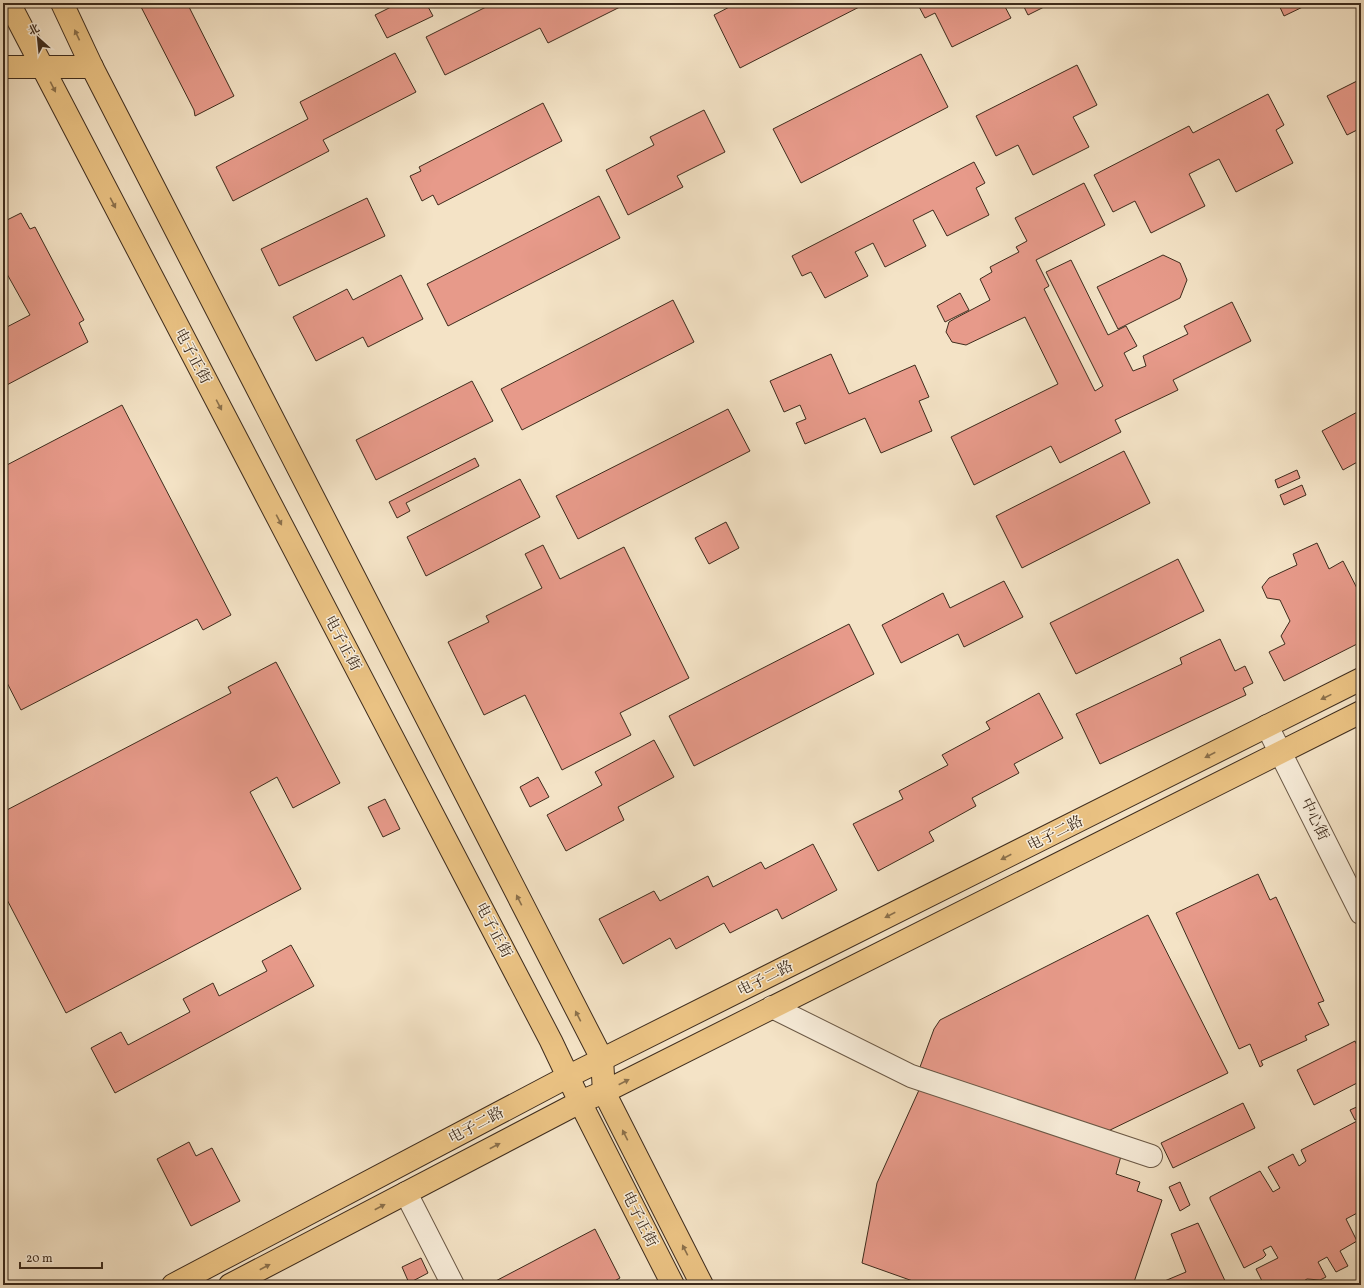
<svg xmlns="http://www.w3.org/2000/svg" width="1364" height="1288" font-family="Vollkorn,'Noto Serif SC',serif">
  <rect width="100%" height="100%" fill="#f4e3c6"/>
  <filter id="stains"><feTurbulence type="fractalNoise" baseFrequency=".005" numOctaves="4"/><feColorMatrix values="0 0 0 0 .2 0 0 0 0 .09 0 0 0 0 .02 0 0 0 .5 -.17"/></filter>
  <radialGradient id="worn" r=".72"><stop offset=".6" stop-color="#630" stop-opacity="0"/><stop offset="1" stop-color="#630" stop-opacity=".3"/></radialGradient>
  <g fill="#e79a8a" stroke="#3e2c1d">
    <path d="M139 3H187L234 96 195 116 194 110Z"/>
    <path d="M399 3H426L433 16 387 38 375 15Z"/>
    <path d="M494 3 529 4 628 3 548 43 540 28 445 75 426 37Z"/>
    <path d="M737 3H867L740 68 714 15Z"/>
    <path d="M917 3H1003L1011 18 952 47 935 13 925 18Z"/>
    <path d="M1022 3H1052L1028 15Z"/>
    <path d="M1278 3H1311L1284 16Z"/>
    <path d="M395 53 416 92 323 140 329 151 233 201 216 167 308 119 300 102Z"/>
    <path d="M921 54 948 107 801 183 773 129Z"/>
    <path d="M1077 65 1097 105 1073 117 1089 147 1033 175 1018 145 996 156 976 116Z"/>
    <path d="M1361 79V128L1347 135 1327 96Z"/>
    <path d="M1268 94 1284 125 1276 130 1293 163 1236 192 1219 159 1189 174 1205 206 1151 233 1135 201 1113 212 1094 175 1189 126 1193 133Z"/>
    <path d="M543 103 562 141 438 205 433 195 422 201 410 176 421 171 419 167Z"/>
    <path d="M704 110 725 152 677 176 683 187 628 215 606 170 654 145 650 137Z"/>
    <path d="M974 162 985 183 976 188 989 215 947 236 933 210 913 220 926 246 885 267 873 243 855 252 868 276 825 298 811 272 802 276 792 256Z"/>
    <path d="M1084 183 1105 225 1036 260 1049 286 1044 289 1095 391 1103 386 1046 272 1071 260 1108 335 1126 326 1137 346 1124 353 1133 371 1146 366 1143 356 1188 334 1184 326 1232 302 1251 341 1173 380 1178 390 1115 420 1121 432 1060 463 1051 446 974 485 951 437 1058 384 1025 317 966 345 952 342 946 332 949 322 954 319 990 300 980 279 992 272 990 267 1019 252 1016 247 1027 241 1015 218Z"/>
    <path d="M599 196 620 238 448 326 427 284Z"/>
    <path d="M367 198 385 236 279 286 261 249Z"/>
    <path d="M21 213 30 229 35 227 84 320 79 323 88 342 3 387V329L30 315 7 274 3 276V222Z"/>
    <path d="M1163 255 1180 263 1187 280 1180 298 1118 329 1097 287Z"/>
    <path d="M401 275 423 319 368 347 363 337 316 361 293 317 347 289 353 300Z"/>
    <path d="M960 293 969 310 945 322 937 306Z"/>
    <path d="M673 300 694 342 522 430 501 389Z"/>
    <path d="M831 354 849 394 915 365 929 397 919 401 932 431 881 453 865 418 805 444 796 423 806 419 800 405 784 412 770 381Z"/>
    <path d="M472 381 493 421 376 480 356 440Z"/>
    <path d="M122 405 231 615 203 630 197 619 21 710 3 675V467Z"/>
    <path d="M728 409 750 451 578 539 556 496Z"/>
    <path d="M1361 410V460L1343 470 1322 431Z"/>
    <path d="M1124 451 1150 503 1022 568 996 516Z"/>
    <path d="M475 458 479 466 406 503 410 511 397 518 389 502Z"/>
    <path d="M1297 470 1300 478 1278 488 1275 480Z"/>
    <path d="M520 479 540 517 426 576 407 537Z"/>
    <path d="M1302 485 1306 495 1284 505 1280 495Z"/>
    <path d="M726 522 739 548 709 564 695 538Z"/>
    <path d="M1317 543 1329 569 1343 561 1361 596V642L1284 681 1269 652 1285 644 1281 636 1290 621 1280 600 1267 598 1262 587 1269 578 1297 565 1293 554Z"/>
    <path d="M543 545 560 579 624 547 689 678 620 713 631 735 562 770 525 695 484 715 448 642 489 622 486 616 542 588 525 554Z"/>
    <path d="M1178 559 1204 611 1076 674 1050 623Z"/>
    <path d="M1004 581 1023 617 964 647 958 634 901 663 882 625 943 593 950 608Z"/>
    <path d="M849 624 874 674 694 766 669 716Z"/>
    <path d="M1220 639 1235 671 1245 666 1253 683 1243 688 1246 695 1100 764 1076 714 1182 664 1180 658Z"/>
    <path d="M276 662 340 783 293 808 277 777 250 792 301 889 66 1013 3 892V812L231 693 228 687Z"/>
    <path d="M1039 693 1063 738 1014 764 1019 773 972 798 976 806 929 832 934 841 878 871 853 824 903 799 899 791 948 765 942 755 990 729 986 722Z"/>
    <path d="M654 740 674 777 618 807 624 820 566 851 547 815 602 785 595 772Z"/>
    <path d="M538 777 549 797 530 807 520 787Z"/>
    <path d="M385 799 400 829 383 837 368 807Z"/>
    <path d="M813 844 837 890 782 919 777 909 730 933 724 923 676 949 670 938 623 964 599 919 654 891 660 901 708 876 713 887 761 862 765 869Z"/>
    <path d="M1258 874 1270 900 1276 897 1324 1001 1318 1003 1329 1025 1305 1036 1307 1040 1261 1061 1263 1065 1260 1067 1250 1044 1239 1049 1176 913Z"/>
    <path d="M1148 915 1228 1073 1106 1132 920 1067 934 1029 940 1020Z"/>
    <path d="M291 945 314 986 115 1093 91 1048 121 1032 128 1045 190 1012 183 999 213 983 219 996 267 971 262 961Z"/>
    <path d="M1355 1041 1361 1054V1081L1314 1105 1297 1070Z"/>
    <path d="M919 1090 1121 1156 1116 1174 1140 1182 1137 1191 1162 1200 1133 1285H924L862 1263 877 1183Z"/>
    <path d="M1243 1103 1255 1128 1173 1168 1161 1143Z"/>
    <path d="M1361 1105V1117L1355 1120 1350 1110Z"/>
    <path d="M1361 1119V1211L1346 1219 1357 1241 1340 1251 1348 1266 1336 1272 1327 1257 1318 1262 1326 1277 1320 1280 1307 1279 1297 1285H1264L1256 1269 1278 1258 1271 1246 1263 1250 1266 1255 1263 1258 1244 1268 1210 1199V1197L1260 1171 1273 1192 1280 1188 1268 1167 1293 1154 1299 1166 1306 1161 1301 1150Z"/>
    <path d="M189 1142 196 1156 212 1148 240 1201 191 1226 157 1159Z"/>
    <path d="M1180 1182 1190 1205 1180 1211 1169 1187Z"/>
    <path d="M1198 1223 1227 1285H1155L1186 1272 1171 1234Z"/>
    <path d="M595 1229 620 1278 607 1285H488Z"/>
    <path d="M421 1258 428 1273 409 1283 402 1267Z"/>
  </g>
  <g fill="none" stroke-linecap="round" stroke-linejoin="round">
    <defs>
      <g id="minor">
        <path d="M1267 726 1361 913"/>
        <path d="M772 1007 911 1076 1151 1156"/>
        <path d="M406 1193 453 1285"/>
      </g>
      <g id="major">
        <path d="M9 3 551 1041 580 1102 673 1285"/>
        <path d="M62 3 92 67 602 1059 604 1092 702 1285"/>
        <path d="M3 67H92"/>
        <path d="M173 1285 569 1076 1361 679"/>
        <path d="M230 1285 580 1102 604 1092 1361 712"/>
      </g>
    </defs>
    <use href="#minor" stroke="#6c5a47" stroke-width="24"/>
    <use href="#major" stroke="#3e2c1d" stroke-width="24"/>
    <use href="#minor" stroke="#f8edda" stroke-width="22"/>
    <use href="#major" stroke="#eac283" stroke-width="22"/>
  </g>
  <defs><path id="oneway-solid" d="M-6-.8H1V-3.2L6.5 0L1 3.2V.8H-6Z"/></defs>
  <g fill="#8b704b">
    <use href="#oneway-solid" transform="translate(77 35) rotate(-115)"/>
    <use href="#oneway-solid" transform="translate(53 87) rotate(63)"/>
    <use href="#oneway-solid" transform="translate(113 203) rotate(62)"/>
    <use href="#oneway-solid" transform="translate(219 405) rotate(62)"/>
    <use href="#oneway-solid" transform="translate(279 520) rotate(62)"/>
    <use href="#oneway-solid" transform="translate(1326 697) rotate(154)"/>
    <use href="#oneway-solid" transform="translate(1210 755) rotate(153)"/>
    <use href="#oneway-solid" transform="translate(1006 857) rotate(153)"/>
    <use href="#oneway-solid" transform="translate(519 900) rotate(-117)"/>
    <use href="#oneway-solid" transform="translate(890 915) rotate(153)"/>
    <use href="#oneway-solid" transform="translate(578 1016) rotate(-117)"/>
    <use href="#oneway-solid" transform="translate(624 1082) rotate(-27)"/>
    <use href="#oneway-solid" transform="translate(625 1135) rotate(-117)"/>
    <use href="#oneway-solid" transform="translate(495 1146) rotate(-28)"/>
    <use href="#oneway-solid" transform="translate(380 1207) rotate(-28)"/>
    <use href="#oneway-solid" transform="translate(685 1250) rotate(-117)"/>
    <use href="#oneway-solid" transform="translate(265 1267) rotate(-28)"/>
  </g>
  <g text-anchor="middle" stroke-width="3" stroke-linejoin="round" paint-order="stroke">
    <g font-size="15" fill="#3e2c1d" stroke="#f8edda">
      <text transform="translate(193 356) rotate(62)" y="5">电子正街</text>
      <text transform="translate(343 643) rotate(62)" y="5">电子正街</text>
      <text transform="translate(1315 819) rotate(64)" y="5">中心街</text>
      <text transform="translate(1055 833) rotate(-27)" y="5">电子二路</text>
      <text transform="translate(494 930) rotate(62)" y="5">电子正街</text>
      <text transform="translate(765 978) rotate(-27)" y="5">电子二路</text>
      <text transform="translate(476 1125) rotate(-28)" y="5">电子二路</text>
      <text transform="translate(640 1219) rotate(63)" y="5">电子正街</text>
    </g>
  </g>
  <rect width="1364" height="1288" fill="none" stroke="#f4e3c6" stroke-width="16"/>
  <rect x="4" y="4" width="1356" height="1280" fill="none" stroke="#3e2c1d" stroke-width="2"/>
  <rect x="8" y="8" width="1348" height="1272" fill="none" stroke="#3e2c1d"/>
  <g transform="translate(38 38) rotate(333)" stroke="#f8edda" stroke-width="3" paint-order="stroke">
  <path d="M0-3L7 15L0 10L-7 15Z" fill="#3e2c1d"/>
  <text y="-6" font-size="11" font-weight="bold" text-anchor="middle" fill="#3e2c1d">北</text>
  </g>
  <path d="M20 1262v6h82v-6" fill="none" stroke="#3e2c1d" stroke-width="2"/>
  <text x="26" y="1262" font-size="12" fill="#3e2c1d" stroke="#f8edda" stroke-width="3" paint-order="stroke">20 m</text>
  <rect width="100%" height="100%" filter="url(#stains)"/>
  <rect width="100%" height="100%" fill="url(#worn)"/>
</svg>
